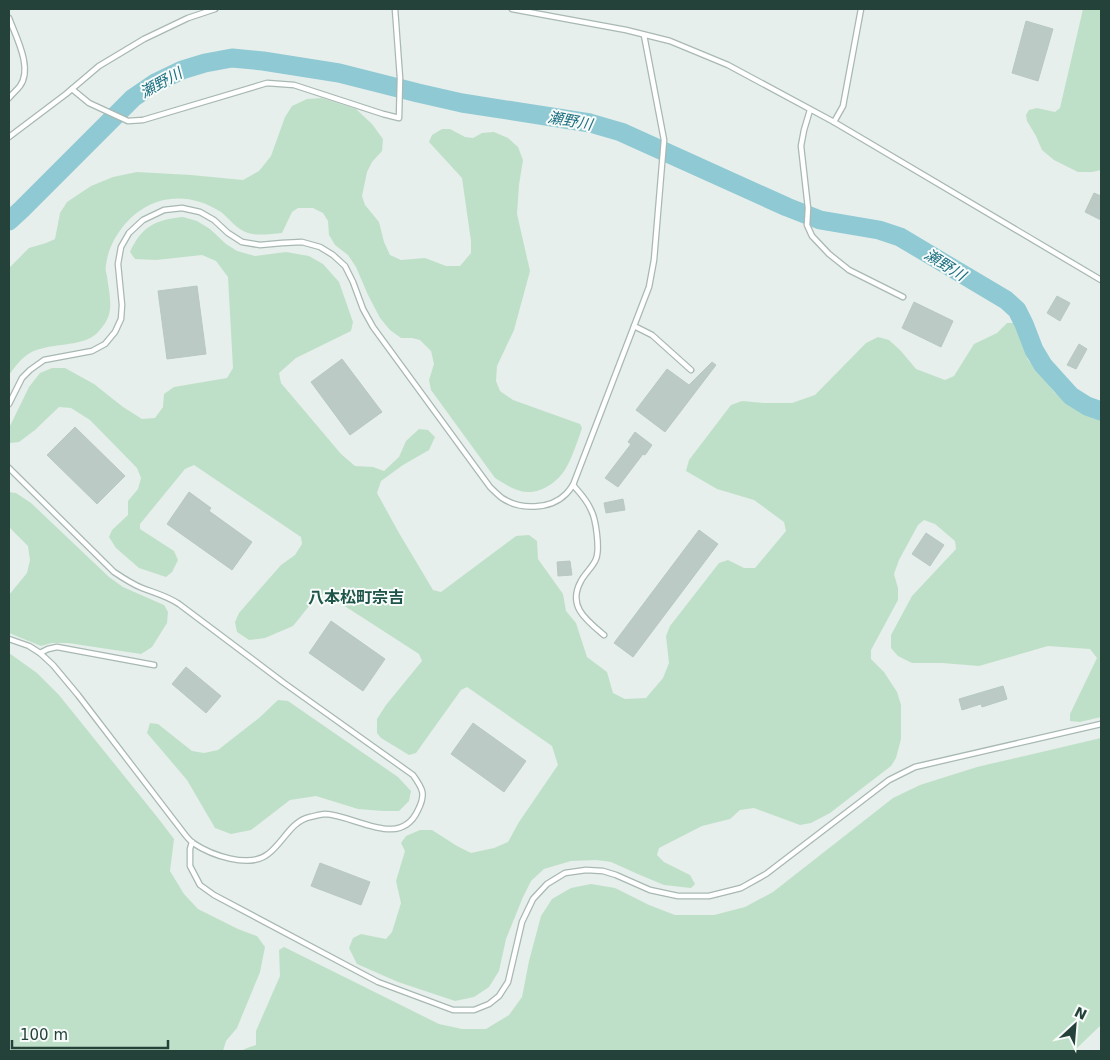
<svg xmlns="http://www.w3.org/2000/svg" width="1110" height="1060" font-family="'DejaVu Sans','Noto Sans JP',sans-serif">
  <rect width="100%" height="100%" fill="#e6efeb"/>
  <g fill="#bfe0c8">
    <path d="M1083 9H1101V170L1092 172H1078L1054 160 1042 150 1036 136 1027 121 1026 115 1029 110 1037 108 1055 112 1060 108Z"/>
    <path d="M322 98 356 109 372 124 383 139 382 151 372 162 367 172 362 196 365 205 379 222 384 242 390 255 401 260 425 258 446 266H460L471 253V241L462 178 429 142 432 135 442 129H450L465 137 473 138 482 133 494 132 508 138 518 147 523 160 519 185 517 214 530 271 514 330 497 366 496 381 500 391 513 400 580 424 582 428C578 440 572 458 566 468 559 481 542 493 527 492 516 492 505 484 495 478L431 390 429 380 434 364 431 351 420 340 412 338H401L390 330 380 318 368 295 356 267 348 255 335 245 329 235 328 221 323 213 313 208H298L292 212 282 233C271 234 258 236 248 233 236 229 230 219 221 212 189 191 151 194 125 224 115 236 108 249 106 265 105 268 106 272 107 276 109 293 115 312 103 326 100 330 96 335 92 337 75 347 48 343 30 353 21 358 15 367 9 375V268L29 248 46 243 55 239 60 213 67 202 91 186 113 177 137 172 191 175 243 180 259 171 271 156 285 117 292 106 307 99Z"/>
    <path d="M183 217 197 221 210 229 226 244 237 251 255 256 286 252 309 256 323 264 339 282 353 322 351 331 296 358 279 373 281 383 341 454 355 466 373 467 384 471 399 457 406 441 419 429 428 430 435 437 429 450 403 465 381 481 377 493 399 533 433 590 441 592 516 536 529 535 537 541 538 559 563 594 566 611 576 623 587 657 607 672 613 693 625 699 646 698 663 678 669 663 666 636 670 626 719 563 728 560 744 568H755L786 531 784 522 754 500 717 489 686 471 689 460 731 405 742 401 764 403H792L815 395 866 343 878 337 889 340 901 351 916 369 945 380 954 376 974 344 997 333 1007 323H1016L1028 360 1055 393 1076 410 1101 419V717L1080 722 1070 721V714L1097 658 1090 649 1048 646 979 666 942 663H912L898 656 891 648V635L912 596 956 549 955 541 935 524 924 520 918 525 899 560 894 574 898 588V600L871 650V659L884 672 897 692 901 705V739L896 758 891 766 830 813 811 823 800 825 754 808 740 810 730 819 702 826 659 848 657 855 664 862 690 875 695 884 691 888 664 885 640 875 611 862 596 860 571 861 544 869 531 881 523 897 506 939 499 971 489 987 474 997 455 1001 398 982 357 964 349 948 353 938 361 934 386 939 392 932 401 903 396 881 405 851 401 843 406 836 420 830H432L457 846 471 853 494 848 508 842 519 822 558 765 552 746 467 687 461 690 416 753 409 755 381 738 377 733V719L386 705 422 661 419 654 326 594 318 595 293 626 265 638 249 640 237 632 235 622 239 613 281 565 295 555 302 544 301 537 194 465 185 469 140 524V529L174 551 178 560 172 572 166 577 139 568 116 548 109 537 112 530 128 515V501L138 489 141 478 137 468 90 420 71 408 59 407 35 430 19 442 10 443 9 442V428L29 387 40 373 52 368H65L94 384 123 407 142 419 155 418 163 407 164 394 174 387 227 378 233 368 228 277 216 261 202 255 156 260 135 259 130 252C142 226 155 220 183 217Z"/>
    <path d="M9 492 16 493 31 503 109 577 123 587 164 605 168 612 167 623 152 647 141 654 68 643H52L41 646 9 633V595L27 573 30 560 28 546 9 527Z"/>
    <path d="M9 653 37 673 59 695 158 818 174 839 170 871 184 894 198 909 238 929 257 936 265 947 260 972 237 1028 226 1041 223 1051H9Z"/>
    <path d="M278 700 288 701 398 777 411 791 409 801 399 811H383L358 809 316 796 290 800 251 830 231 834 215 828 187 780 147 733 150 723 158 724 192 751 204 753 218 750 259 718Z"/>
    <path d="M1101 738V1025L1077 1048 1071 1051H241L247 1048 256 1045V1031L280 976 279 950 284 947 439 1024 462 1029H486L509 1015 522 997 529 961 541 916 552 899 571 888 591 884 615 888 649 905 675 915H714L745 907 773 892 893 798 920 785 977 767Z"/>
  </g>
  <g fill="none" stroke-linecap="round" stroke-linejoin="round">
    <path stroke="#8ec9d4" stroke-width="19" d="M9 221 22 209 133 98 155 83 182 70 205 63 232 58 263 61 339 73 418 93 462 103 590 123 621 132 787 207 820 220 879 230 900 237 1006 300 1017 310 1024 324 1034 350 1043 365 1071 396 1087 406 1101 411"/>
  </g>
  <g fill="#bbcac4" stroke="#b8c9c2">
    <path d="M1026 21 1053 29 1038 81 1012 73Z"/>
    <path d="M1094 193 1101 196V220L1085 212Z"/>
    <path d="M197 286 206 354 167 359 158 291Z"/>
    <path d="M1057 296 1070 303 1060 321 1047 313Z"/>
    <path d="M914 302 953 321 941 347 902 328Z"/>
    <path d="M1079 344 1087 349 1076 369 1067 365Z"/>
    <path d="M342 359 382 412 350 435 311 382Z"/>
    <path d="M712 362 716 365 665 432 636 410 667 369 689 385Z"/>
    <path d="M75 427 125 476 97 504 47 455Z"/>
    <path d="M635 432 652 445 645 455 643 454 618 487 605 478 631 444 628 442Z"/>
    <path d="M189 492 211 508 209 511 252 542 232 570 167 524Z"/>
    <path d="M623 499 625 510 606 513 604 503Z"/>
    <path d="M699 530 718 544 633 657 614 643Z"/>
    <path d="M926 533 944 545 930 566 912 554Z"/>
    <path d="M570 561 572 575 558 576 557 562Z"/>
    <path d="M331 621 385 659 363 691 309 653Z"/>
    <path d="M186 667 221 696 206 713 172 684Z"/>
    <path d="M1003 686 1007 699 982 707 981 704 962 710 959 699Z"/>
    <path d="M473 723 526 761 504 792 451 754Z"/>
    <path d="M320 863 370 882 361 905 311 886Z"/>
  </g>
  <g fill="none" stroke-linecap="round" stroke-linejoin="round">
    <defs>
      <g id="lane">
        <path d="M512 9 626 30 670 41 728 65 834 122 1101 280"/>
        <path d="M9 18C16 37 33 68 20 86 17 90 12 94 9 98"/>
        <path d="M72 89 89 103 128 121 143 120 267 83 294 85 383 114 399 118 400 78 395 9"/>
        <path d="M810 110 804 130 801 146 808 208 807 225 812 236 829 254 849 270 903 297"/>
        <path d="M834 122 843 106 861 9"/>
        <path d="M9 137 66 94 99 66 144 39 188 18 215 9"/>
        <path d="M634 326 652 335 691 370"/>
        <path d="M9 404 22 378 30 370 44 360 92 351 105 344 115 332 121 319 122 305 118 264 121 247 129 233 143 220 164 210 182 208 200 212 214 220 228 233 242 242 260 245 282 243 302 242 320 247 333 255 345 266 353 282 363 309 373 327 490 487C494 491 498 495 502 498 520 510 550 510 566 494 569 491 571 488 573 485L649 287 654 260 664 140 644 35"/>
        <path d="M9 468 114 572C123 578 132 584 142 588 155 593 167 596 179 604L284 683 413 775C423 789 426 794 418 810 400 850 355 815 325 814 321 814 315 816 310 817 291 821 283 843 268 854 249 869 211 855 193 843 189 840 186 836 183 832L78 695 53 665 40 653 29 646 9 639"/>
        <path d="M573 485C580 493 587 500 591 510 596 519 600 549 596 559 593 567 585 573 581 581 567 606 586 620 604 635"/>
        <path d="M40 653 48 649 57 647 154 665"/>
        <path d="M192 842 190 849V866L200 885 214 895 378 982 453 1010H474L489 1004 499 996 508 982 522 922 533 899 547 884 565 873 586 870 603 871 616 875 650 890 678 896H709L741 888 766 874 889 780 915 767 1101 724"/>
      </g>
    </defs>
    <use href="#lane" stroke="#a8b8b2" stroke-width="7"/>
    <use href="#lane" stroke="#fff" stroke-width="4.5"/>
  </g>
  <g text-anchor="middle" stroke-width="4" stroke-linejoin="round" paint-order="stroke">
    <g font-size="15" font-style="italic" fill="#1c6f80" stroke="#f7fbf9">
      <text transform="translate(161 83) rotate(-29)" y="5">瀬野川</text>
      <text transform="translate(570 121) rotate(10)" y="5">瀬野川</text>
      <text transform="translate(945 265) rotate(32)" y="5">瀬野川</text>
    </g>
    <g font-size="16" font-weight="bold" fill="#1f5548" stroke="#f7fbf9">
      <text x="356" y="603">八本松町宗吉</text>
    </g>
  </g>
  <rect width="1110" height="1060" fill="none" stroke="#24423a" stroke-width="20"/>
  <g transform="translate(1075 1025) rotate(26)" stroke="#f7fbf9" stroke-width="4" paint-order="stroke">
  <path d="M0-4L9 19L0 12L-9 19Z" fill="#24423a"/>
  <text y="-8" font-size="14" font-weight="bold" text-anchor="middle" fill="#24423a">N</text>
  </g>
  <path d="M12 1040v8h156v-8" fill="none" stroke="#24423a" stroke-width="2.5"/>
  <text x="20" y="1040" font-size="15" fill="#24423a" stroke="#f7fbf9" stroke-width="4" paint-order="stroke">100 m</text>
</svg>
